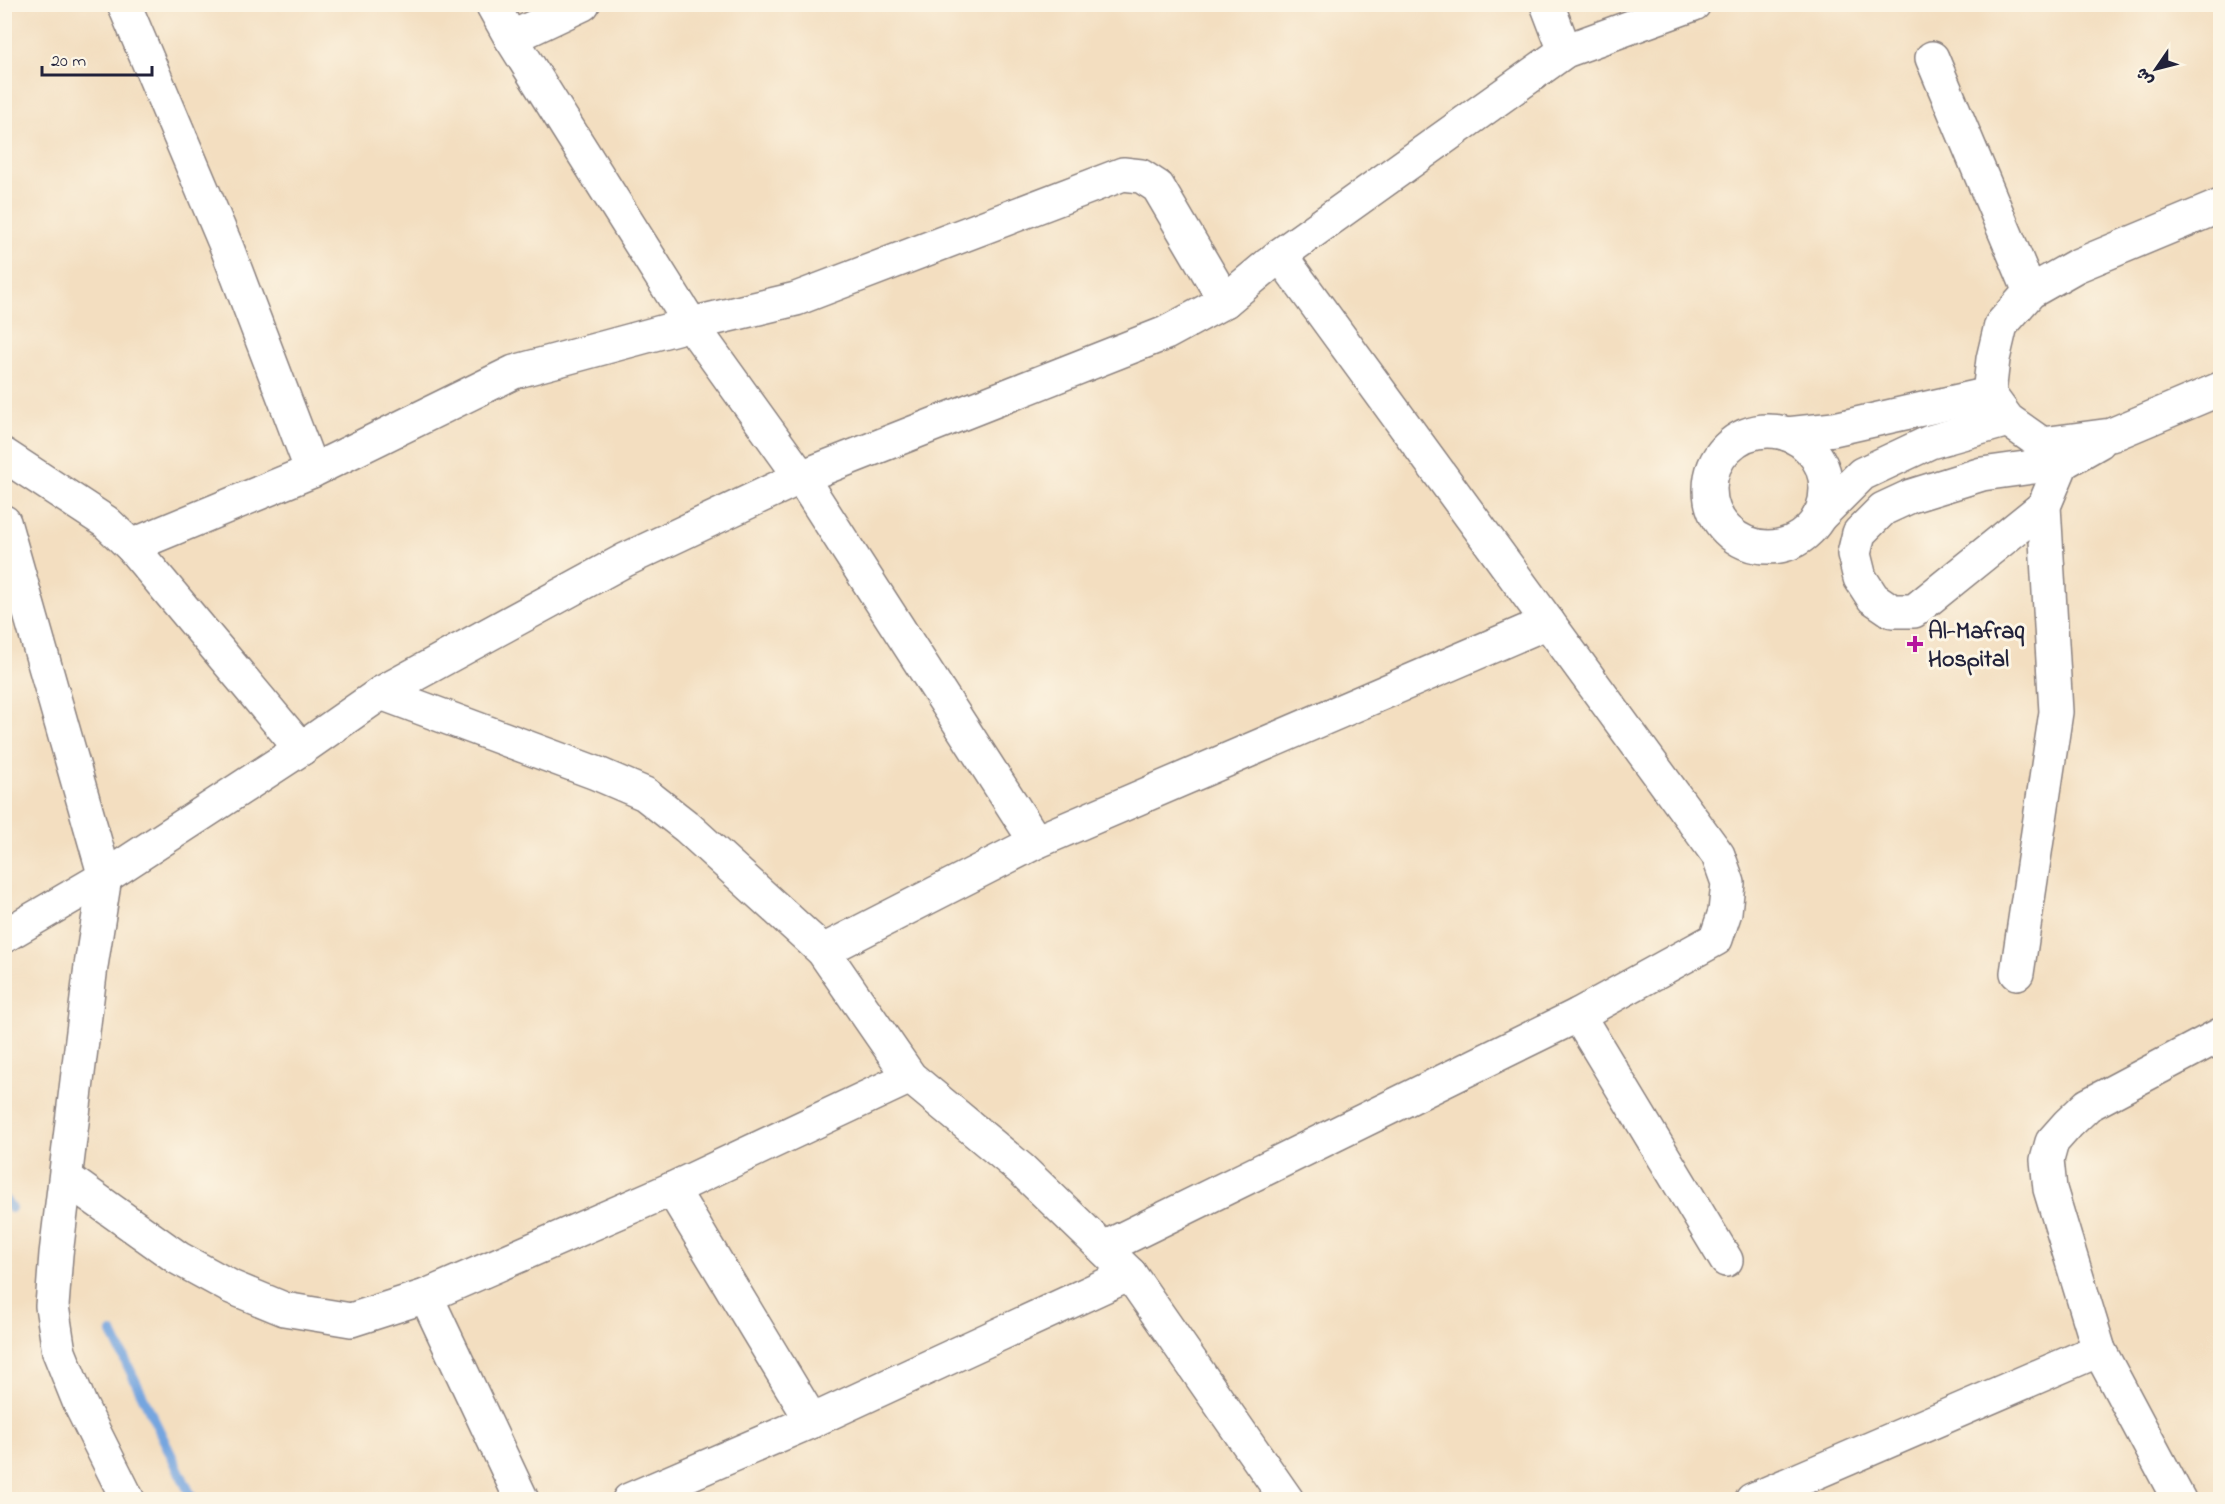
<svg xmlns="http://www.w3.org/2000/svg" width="2225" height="1504" font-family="'Indie Flower','Playpen Sans Arabic',sans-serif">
  <rect width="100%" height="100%" fill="#fcf5e5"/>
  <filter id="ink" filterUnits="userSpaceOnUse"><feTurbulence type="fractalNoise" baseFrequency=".0167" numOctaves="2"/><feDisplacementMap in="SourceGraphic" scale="12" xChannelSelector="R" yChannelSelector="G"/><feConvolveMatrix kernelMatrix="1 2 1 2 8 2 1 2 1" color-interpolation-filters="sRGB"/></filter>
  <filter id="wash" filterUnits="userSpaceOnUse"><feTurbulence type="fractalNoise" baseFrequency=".008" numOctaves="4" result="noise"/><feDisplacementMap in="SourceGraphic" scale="24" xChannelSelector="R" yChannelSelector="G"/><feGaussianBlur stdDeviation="1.35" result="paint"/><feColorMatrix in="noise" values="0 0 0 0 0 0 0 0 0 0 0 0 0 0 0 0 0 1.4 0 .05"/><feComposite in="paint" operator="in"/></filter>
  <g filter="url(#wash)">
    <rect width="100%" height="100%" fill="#f3dec0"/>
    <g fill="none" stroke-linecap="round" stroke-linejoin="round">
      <g stroke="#75a5df" stroke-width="10">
        <path d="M4 1199 11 1208"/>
        <path d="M112 1333 193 1500"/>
      </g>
    </g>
  </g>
  <g filter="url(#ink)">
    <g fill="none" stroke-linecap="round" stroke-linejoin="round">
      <defs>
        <g id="minor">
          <path d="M124 4 227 248 312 471"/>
          <path d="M492 4 511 38 691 324 801 477 1036 842"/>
          <path d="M1547 4 1565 51"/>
          <path d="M511 38 583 4"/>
          <path d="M1932 58 2030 292"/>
          <path d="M2220 206 2076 266 2030 292 2001 325 1993 359 1989 394 2008 420 2042 444 2111 435 2220 389"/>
          <circle cx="1768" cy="489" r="58"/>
          <path d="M1787 434 1834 429 1989 394"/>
          <path d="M4 455 106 522 131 546 301 749"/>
          <path d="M2044 506 1914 611H1892L1873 598 1860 578 1854 554 1859 533 1883 509 1911 496 1982 474 2062 463"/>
          <path d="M1818 518 1862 474 1930 442 2008 420"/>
          <path d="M4 522 105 877 91 966 56 1254 52 1306 59 1352 80 1404 128 1500"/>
          <path d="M131 546 312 471 514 372 691 324 796 299 1123 174 1141 176 1158 187 1225 301"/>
          <path d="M381 693 596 773 645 794 687 827 823 951 910 1077 1021 1169 1130 1274 1287 1500"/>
          <path d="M4 936 105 877 301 749 381 693 625 560 801 477 1166 333 1225 301 1280 255 1565 51 1694 4"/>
          <path d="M823 951 1036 842 1548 622"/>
          <path d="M2017 973 2056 712 2044 506 2062 463 2099 442"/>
          <path d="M1578 1015 1726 1260"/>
          <path d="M66 1178 178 1258 231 1287 284 1309 351 1320 426 1296 672 1189 910 1077"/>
          <path d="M672 1189 812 1421"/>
          <path d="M1104 1248 1578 1015 1716 939 1725 912 1728 883 1718 855 1280 255"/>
          <path d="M426 1296 522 1500"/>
          <path d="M629 1500 812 1421 1130 1274"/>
          <path d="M1752 1500 2099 1350"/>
          <path d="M2179 1500 2099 1350 2050 1189 2047 1160 2052 1142 2068 1124 2088 1105 2220 1035"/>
        </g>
      </defs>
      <use href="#minor" stroke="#8a807e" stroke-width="36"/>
      <use href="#minor" stroke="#fff" stroke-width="33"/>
    </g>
  </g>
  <path fill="#b5179e" stroke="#fcf5e5" stroke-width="2" d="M1912 635h6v6h6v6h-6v6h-6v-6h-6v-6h6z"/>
  <g text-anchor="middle" stroke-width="6" stroke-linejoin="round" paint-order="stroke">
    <g font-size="24" font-weight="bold" fill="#22223b" stroke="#fcf5e5" text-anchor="start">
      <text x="1928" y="638">Al-Mafraq<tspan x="1928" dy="28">Hospital</tspan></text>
    </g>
  </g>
  <rect width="2225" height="1504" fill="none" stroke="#fcf5e5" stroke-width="24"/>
  <g transform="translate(2156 69) rotate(235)" stroke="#fcf5e5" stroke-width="4.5" paint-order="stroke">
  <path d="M0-4.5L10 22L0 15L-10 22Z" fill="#22223b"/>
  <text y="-9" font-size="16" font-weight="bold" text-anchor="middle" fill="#22223b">ش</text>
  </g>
  <path d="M42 66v9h110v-9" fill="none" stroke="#22223b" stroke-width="3"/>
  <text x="51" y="66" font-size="18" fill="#22223b" stroke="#fcf5e5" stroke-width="4.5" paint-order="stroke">20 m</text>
</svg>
